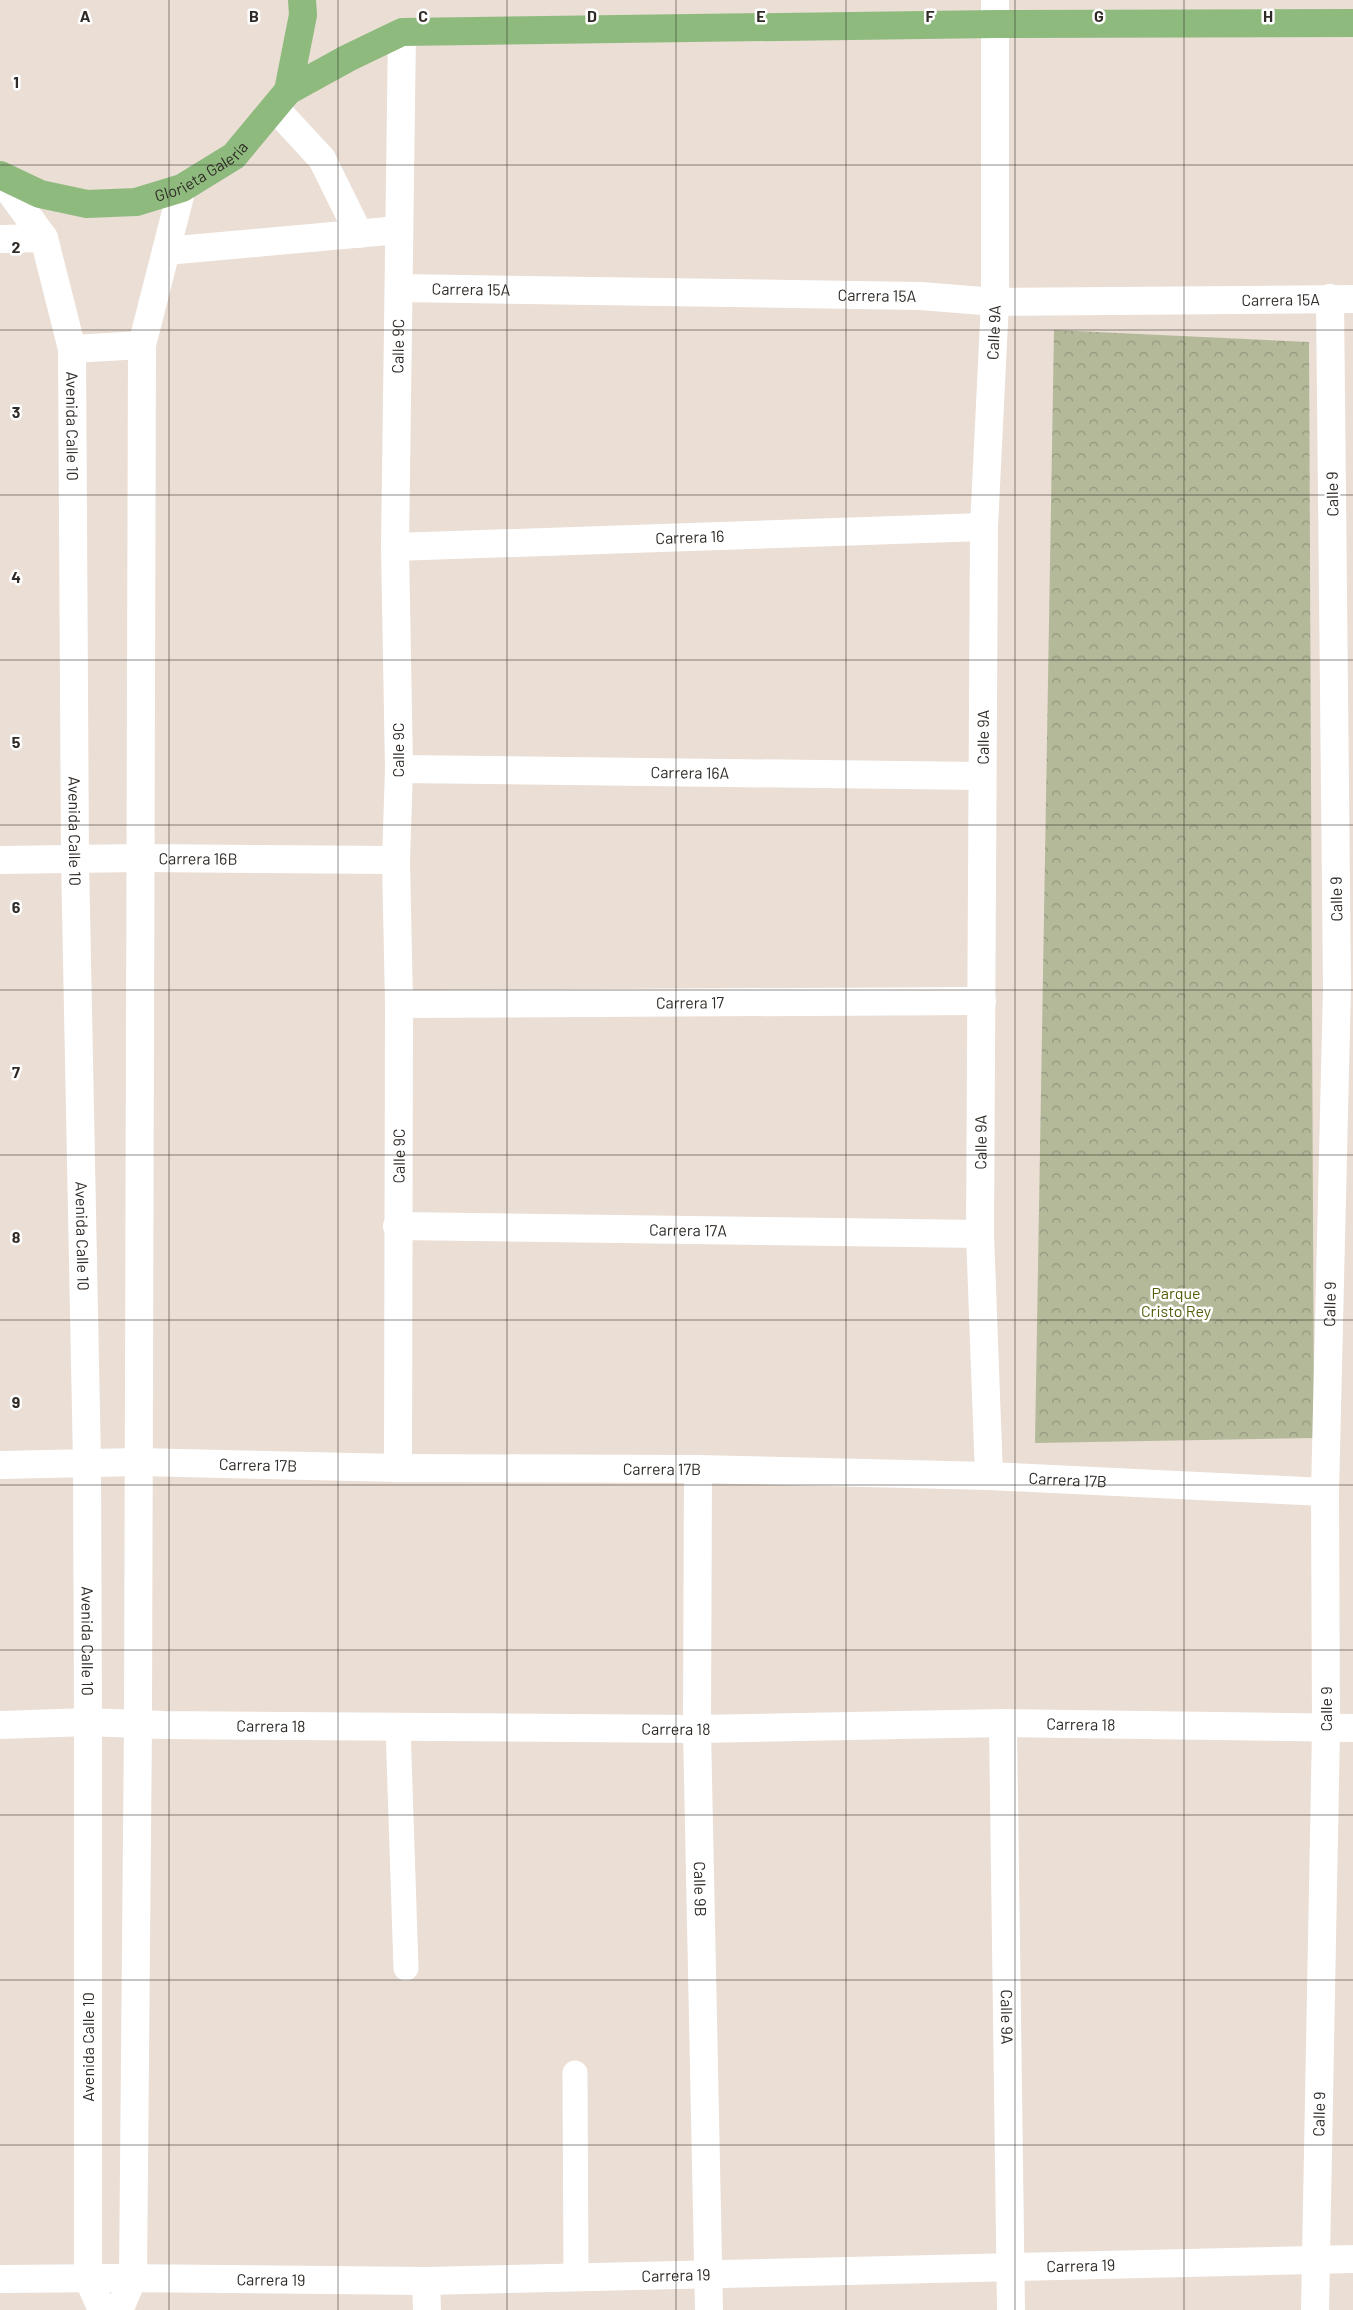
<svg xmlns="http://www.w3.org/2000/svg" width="1353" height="2310" font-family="Barlow,sans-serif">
  <defs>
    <pattern id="park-crowns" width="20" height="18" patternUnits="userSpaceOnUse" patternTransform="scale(1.25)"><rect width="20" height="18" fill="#b4b99a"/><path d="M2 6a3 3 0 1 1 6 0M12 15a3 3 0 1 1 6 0" fill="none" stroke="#93977e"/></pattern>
  </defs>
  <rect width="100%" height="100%" fill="#eaded5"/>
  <path fill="url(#park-crowns)" d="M1054 330 1309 342 1314 1438 1035 1443Z"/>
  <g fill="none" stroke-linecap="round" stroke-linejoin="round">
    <g stroke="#fff" stroke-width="25">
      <path d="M398 1726 406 1968"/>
      <path d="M575 2073 576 2278"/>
    </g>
    <g stroke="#fff" stroke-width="28">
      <path d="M275 108 322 159 359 234"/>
      <path d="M0 239 44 238"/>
      <path d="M166 251 399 230"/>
      <path id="s1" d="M399 288 921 296 995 302 1353 299"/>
      <path id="s2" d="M395 547 984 527"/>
      <path id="s3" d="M399 769 982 776"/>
      <path id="s4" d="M0 860 141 858 396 860"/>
      <path id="s5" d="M399 1004 982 1001"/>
      <path id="s6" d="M397 1226 980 1234"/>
      <path id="s7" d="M0 1465 138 1462 398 1468 698 1469 989 1476 1325 1492"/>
      <path id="s8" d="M398 1468 399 1004 396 860 399 769 395 547 402 32"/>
      <path id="s9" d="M698 1469 697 1729 709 2310"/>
      <path id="s10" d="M989 1476 980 1234 984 527 995 302V0"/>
      <path id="s11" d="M1003 1723 1011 2310"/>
      <path d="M0 1725 88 1722V2278L102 2310"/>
      <path id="s12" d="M0 2279 114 2278 426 2281 1353 2259"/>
      <path d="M426 2281 427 2310"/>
      <path d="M119 2310 133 2278 138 1724"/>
      <path id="s13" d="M1315 2310 1326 1729 1325 1492 1337 987 1330 298"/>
    </g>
    <g stroke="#fff" stroke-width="28">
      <path id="s14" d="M0 178 44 238 72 349 75 860 87 1463 88 1722 163 1725 697 1729 1003 1723 1353 1728"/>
      <path d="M72 349 142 345"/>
      <path d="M138 1724 142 345 182 188"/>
    </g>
    <g stroke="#8fba7e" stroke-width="28">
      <path d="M288 91 348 58 402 32 995 24 1353 23"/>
      <path id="s15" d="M0 175 40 194 87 204 136 202 182 188 234 156 288 91 303 15 302 0"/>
    </g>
  </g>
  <path fill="none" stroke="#302b27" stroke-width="1" stroke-opacity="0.55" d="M169 0V2310M338 0V2310M507 0V2310M676 0V2310M846 0V2310M1015 0V2310M1184 0V2310M0 165H1353M0 330H1353M0 495H1353M0 660H1353M0 825H1353M0 990H1353M0 1155H1353M0 1320H1353M0 1485H1353M0 1650H1353M0 1815H1353M0 1980H1353M0 2145H1353"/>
  <g text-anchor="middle" stroke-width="5" stroke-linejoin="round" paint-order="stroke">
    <g font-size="16" fill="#302b27" stroke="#fff">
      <text dy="6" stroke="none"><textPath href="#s15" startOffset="214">Glorieta Galería</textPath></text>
      <text dy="6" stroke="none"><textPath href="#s1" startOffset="72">Carrera 15A</textPath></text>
      <text dy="6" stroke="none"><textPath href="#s1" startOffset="478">Carrera 15A</textPath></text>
      <text dy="6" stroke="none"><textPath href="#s1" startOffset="882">Carrera 15A</textPath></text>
      <text dy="6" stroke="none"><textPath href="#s10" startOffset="1144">Calle 9A</textPath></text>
      <text dy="6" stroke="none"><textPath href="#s8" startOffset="1122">Calle 9C</textPath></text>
      <text dy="6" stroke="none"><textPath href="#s14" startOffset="266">Avenida Calle 10</textPath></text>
      <text transform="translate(1332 494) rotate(-91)" y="6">Calle 9</text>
      <text dy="6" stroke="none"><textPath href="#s2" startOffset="295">Carrera 16</textPath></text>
      <text dy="6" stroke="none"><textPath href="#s10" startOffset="739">Calle 9A</textPath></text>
      <text transform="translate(398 750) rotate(-90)" y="6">Calle 9C</text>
      <text dy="6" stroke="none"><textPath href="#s3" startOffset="291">Carrera 16A</textPath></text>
      <text dy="6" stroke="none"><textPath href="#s14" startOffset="671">Avenida Calle 10</textPath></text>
      <text dy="6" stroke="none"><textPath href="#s4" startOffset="198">Carrera 16B</textPath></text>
      <text transform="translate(1336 899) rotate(-91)" y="6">Calle 9</text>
      <text dy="6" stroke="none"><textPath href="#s5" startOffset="291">Carrera 17</textPath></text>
      <text dy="6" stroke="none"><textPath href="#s10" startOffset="334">Calle 9A</textPath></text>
      <text dy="6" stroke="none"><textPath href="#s8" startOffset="312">Calle 9C</textPath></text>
      <text dy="6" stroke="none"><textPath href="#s6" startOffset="291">Carrera 17A</textPath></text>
      <text dy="6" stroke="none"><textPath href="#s14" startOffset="1076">Avenida Calle 10</textPath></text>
      <text dy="6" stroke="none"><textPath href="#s13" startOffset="1006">Calle 9</textPath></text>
      <text dy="6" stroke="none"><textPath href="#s7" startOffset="258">Carrera 17B</textPath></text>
      <text dy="6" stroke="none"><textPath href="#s7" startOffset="662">Carrera 17B</textPath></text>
      <text dy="6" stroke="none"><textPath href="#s7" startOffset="1068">Carrera 17B</textPath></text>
      <text dy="6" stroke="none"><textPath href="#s14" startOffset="1481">Avenida Calle 10</textPath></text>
      <text transform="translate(1326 1709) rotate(-90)" y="6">Calle 9</text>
      <text dy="6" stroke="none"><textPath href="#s14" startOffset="2555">Carrera 18</textPath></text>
      <text dy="6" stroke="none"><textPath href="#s14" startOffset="1745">Carrera 18</textPath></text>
      <text dy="6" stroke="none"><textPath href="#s14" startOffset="2150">Carrera 18</textPath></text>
      <text dy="6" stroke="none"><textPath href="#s9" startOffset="420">Calle 9B</textPath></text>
      <text dy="6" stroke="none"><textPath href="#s11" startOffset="294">Calle 9A</textPath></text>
      <text transform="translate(88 2047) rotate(-90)" y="6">Avenida Calle 10</text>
      <text dy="6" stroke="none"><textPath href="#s13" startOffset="196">Calle 9</textPath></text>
      <text dy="6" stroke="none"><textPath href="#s12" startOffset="1081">Carrera 19</textPath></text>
      <text dy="6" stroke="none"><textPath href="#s12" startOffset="676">Carrera 19</textPath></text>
      <text dy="6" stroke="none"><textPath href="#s12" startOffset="271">Carrera 19</textPath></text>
    </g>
    <g font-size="16" fill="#565d0a" stroke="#fff">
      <text x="1176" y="1299">Parque<tspan x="1176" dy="18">Cristo Rey</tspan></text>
    </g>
  </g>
  <g font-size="16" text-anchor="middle" font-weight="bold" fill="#302b27" stroke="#fff" stroke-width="5" stroke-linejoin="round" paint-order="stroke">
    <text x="85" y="22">A</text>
    <text x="254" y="22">B</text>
    <text x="423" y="22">C</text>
    <text x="592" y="22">D</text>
    <text x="761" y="22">E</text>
    <text x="930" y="22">F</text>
    <text x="1099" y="22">G</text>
    <text x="1268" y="22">H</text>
    <text x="16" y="88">1</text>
    <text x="16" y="253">2</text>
    <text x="16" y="418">3</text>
    <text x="16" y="583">4</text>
    <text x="16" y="748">5</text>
    <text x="16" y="913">6</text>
    <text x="16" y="1078">7</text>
    <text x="16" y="1243">8</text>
    <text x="16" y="1408">9</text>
  </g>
</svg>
